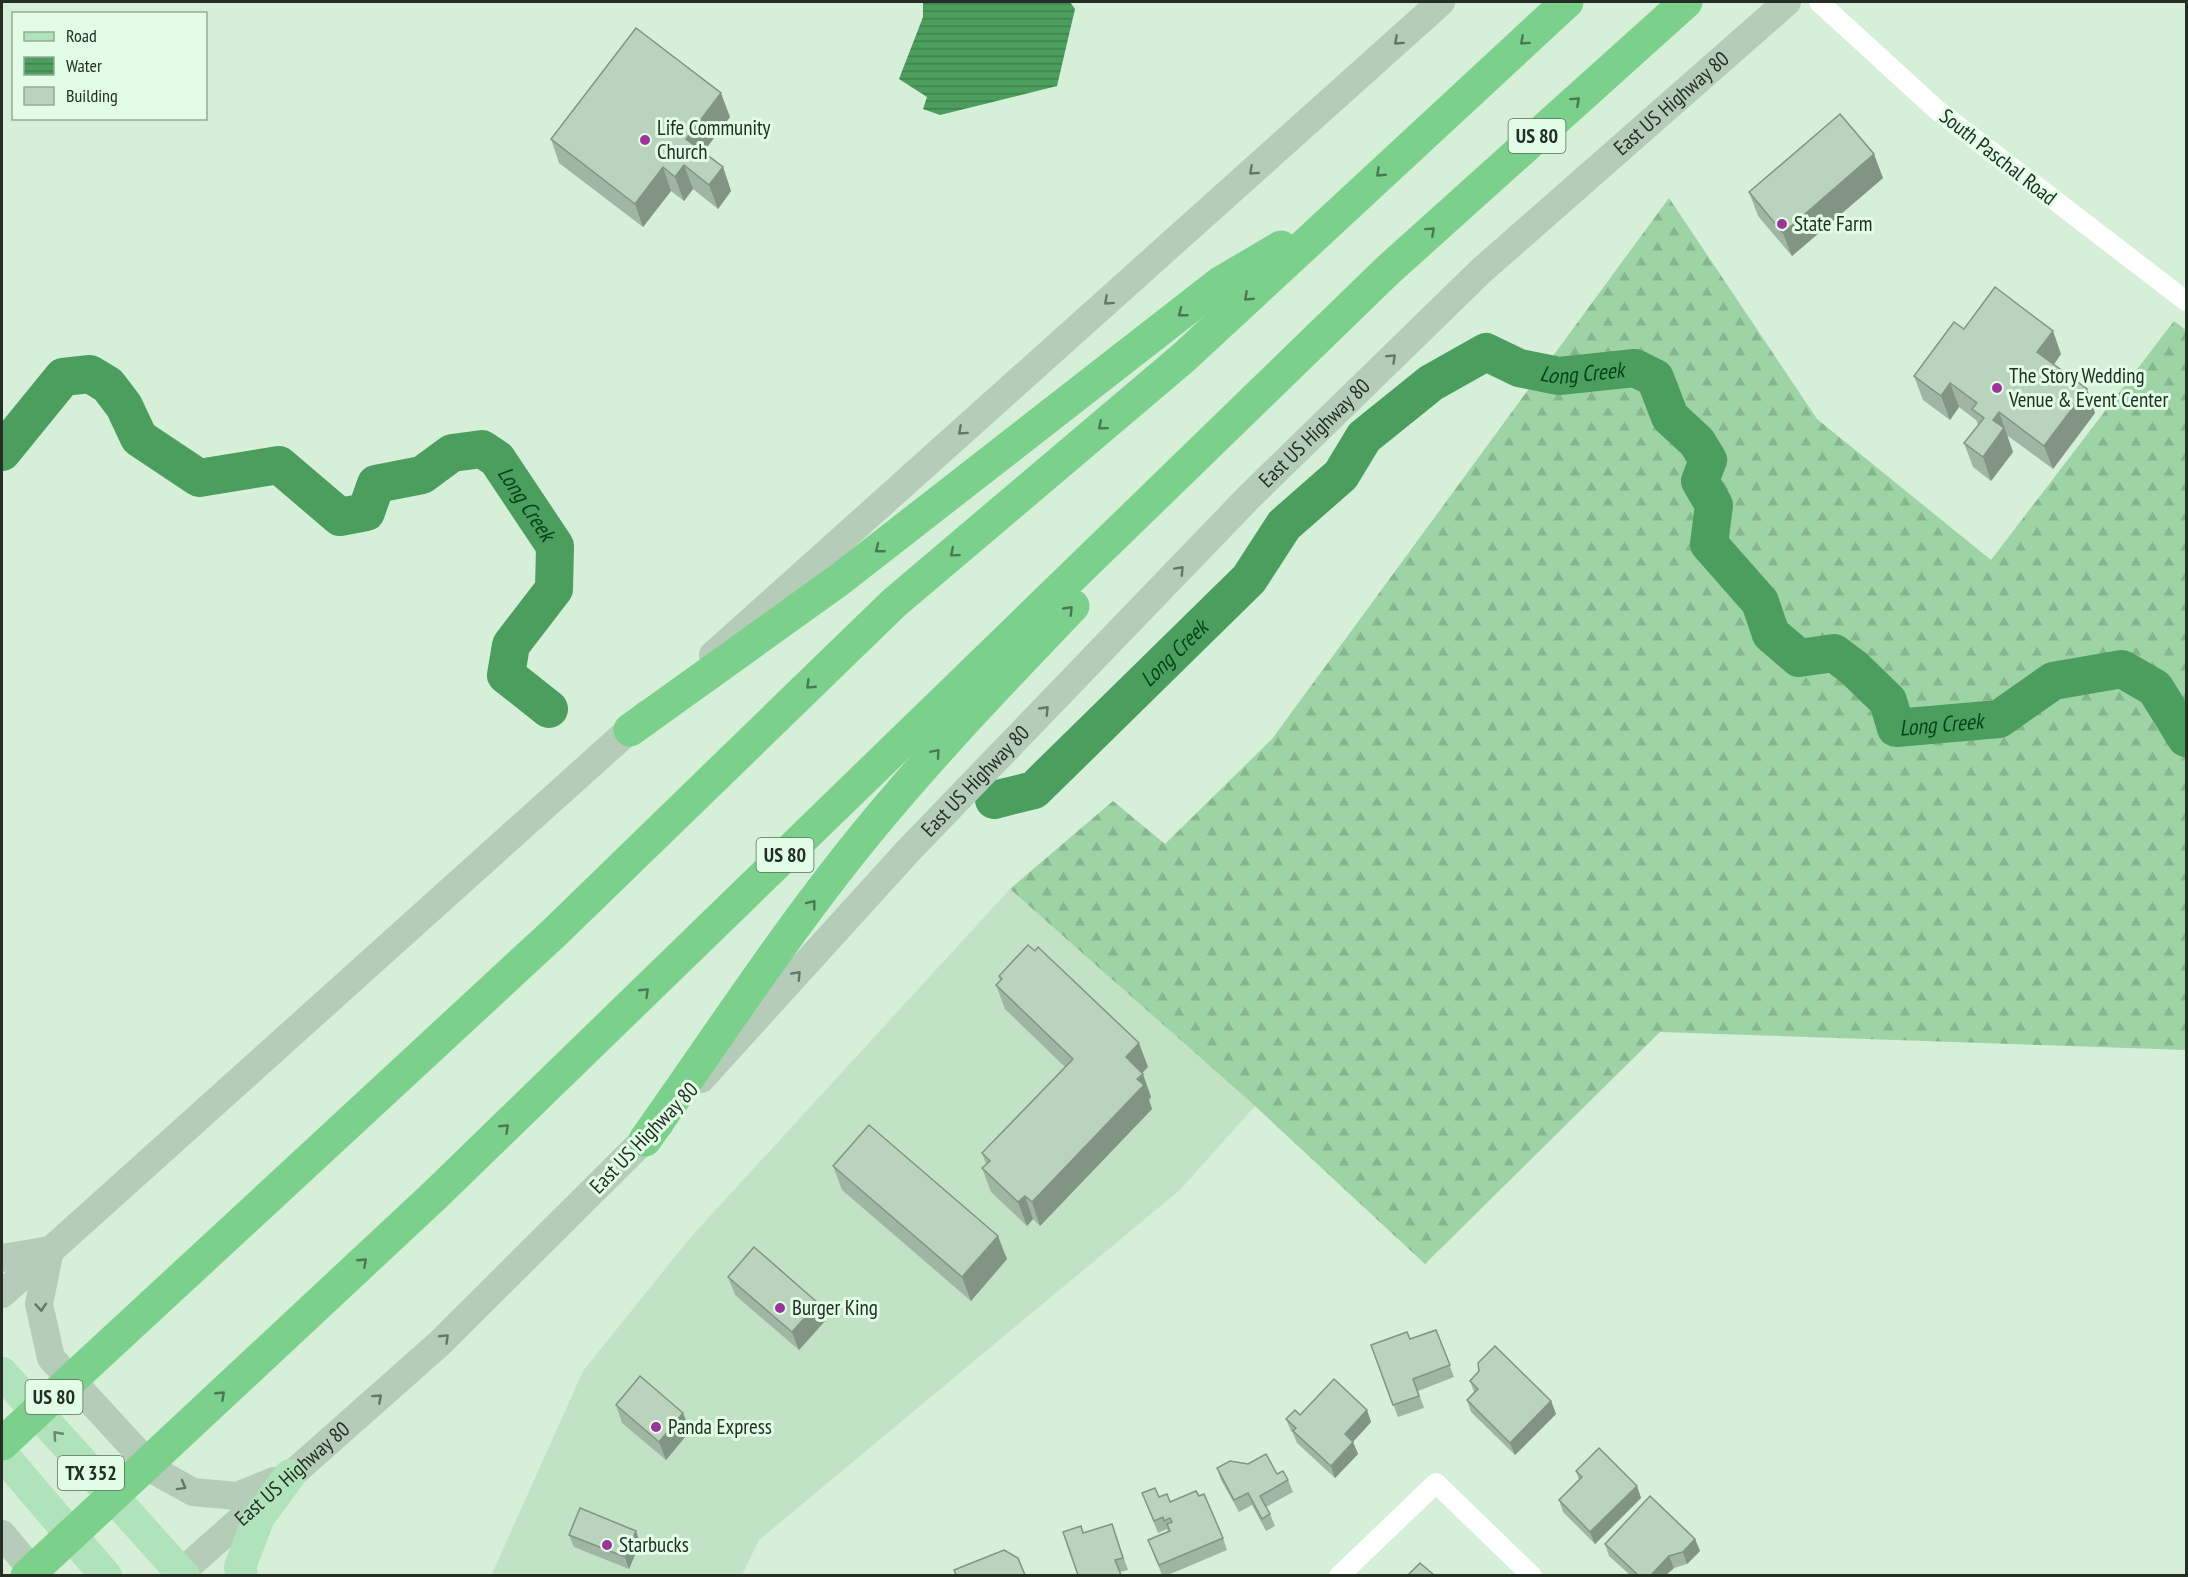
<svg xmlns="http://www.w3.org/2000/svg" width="2188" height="1577" font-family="'PT Sans Narrow',sans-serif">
  <defs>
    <pattern id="forest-firs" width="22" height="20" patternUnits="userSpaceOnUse" patternTransform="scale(1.5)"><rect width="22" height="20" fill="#9dd3a5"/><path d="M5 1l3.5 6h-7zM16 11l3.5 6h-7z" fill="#87b58e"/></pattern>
    <pattern id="water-rules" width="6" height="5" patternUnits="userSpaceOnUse" patternTransform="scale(1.5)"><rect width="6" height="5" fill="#4b9e5d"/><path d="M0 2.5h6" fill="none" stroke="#3e814d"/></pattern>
  </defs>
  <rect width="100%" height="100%" fill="#d5efd8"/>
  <path fill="#c2e2c6" d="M1010 889 1255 1106 1181 1189 759 1540 742 1575 491 1576 583 1371 690 1238Z"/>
  <path fill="url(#forest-firs)" d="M1669 198 1817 419 1991 560 2174 321 2186 330V1050L1660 1032 1425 1264 1255 1106 1010 889 1113 801 1165 844 1272 739Z"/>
  <path fill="url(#water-rules)" d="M923 2H1070L1075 9 1057 86 940 115 923 109 927 97 899 79 923 17Z"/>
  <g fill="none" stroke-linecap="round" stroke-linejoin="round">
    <g stroke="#4b9e5d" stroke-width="38">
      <path id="s1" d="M2 452 63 377 90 374 108 385 124 406 139 438 199 478 279 465 340 517 366 512 376 484 422 475 452 453 482 449 497 459 555 546 554 589 511 645 506 675 549 709"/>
      <path id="s2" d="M994 800 1034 790 1249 579 1284 525 1341 475 1364 437 1431 383 1486 352 1519 368 1559 376 1635 368 1655 378 1670 417 1697 442 1708 460 1700 481 1714 505 1709 544 1760 602 1771 634 1799 658 1834 653 1854 668 1888 701 1896 728 1999 719 2053 681 2122 669 2155 688 2186 738"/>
    </g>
    <g stroke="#fff" stroke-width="20">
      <path d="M1819 2 1937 110 2186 301"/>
      <path d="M1339 1576 1436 1483 1532 1576"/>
    </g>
    <g stroke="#b5ccb9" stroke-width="28">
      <path d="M713 655 1441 2"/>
      <path id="s3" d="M701 1079 908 851 1249 497 1482 270 1787 2"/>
      <path d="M50 1250 39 1304 51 1358 155 1471 193 1492 237 1496 274 1481"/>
      <path d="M2 1258 50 1250"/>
      <path d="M2 1294 647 714"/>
      <path d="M2 1534 37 1576"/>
      <path id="s4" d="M177 1576 440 1343 660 1124"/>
    </g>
    <g stroke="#b0e3b9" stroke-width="32">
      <path d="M2 1373 184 1576"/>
      <path d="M2 1454 106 1576"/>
      <path d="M242 1576 240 1567 259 1517 290 1475"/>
    </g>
    <g stroke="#7bd18b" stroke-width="33">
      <path d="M630 730 839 580 1220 283 1281 247"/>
      <path d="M645 1140C720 1034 791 924 874 824 937 748 1005 677 1073 606"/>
      <path d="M2 1444 554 933 894 603 1183 358 1567 2"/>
      <path d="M27 1576 434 1196 1388 270 1686 2"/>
    </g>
  </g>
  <g fill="#a0b5a3">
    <path d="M730 117 703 152 723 167 731 191 718 209 693 189 684 201 671 191 643 227 559 163 551 139Z"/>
    <path d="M1883 178 1792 256 1758 216 1749 192Z"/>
    <path d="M1964 329 2061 354 2054 365 2095 413 2053 469 2008 436 2007 437 2013 452 1991 481 1973 467 1964 443 1978 425 1976 420 1959 407 1950 420 1923 400 1914 376Z"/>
    <path d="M999 976 1148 1067 1142 1073 1151 1097 1149 1100 1152 1109 1040 1226 1033 1219 1027 1226 991 1192 982 1168 986 1164 982 1153 1065 1067 1005 1009 996 985 1000 981Z"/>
    <path d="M833 1166 1007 1259 971 1301 842 1190Z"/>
    <path d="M728 1277 825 1321 799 1350 735 1295Z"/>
    <path d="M1436 1330 1454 1377 1418 1391 1424 1408 1398 1417 1371 1345 1410 1339Z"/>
    <path d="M1470 1381 1551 1401 1556 1414 1515 1455 1471 1412 1467 1400 1474 1392Z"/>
    <path d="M616 1405 683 1413 690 1431 666 1460 622 1423Z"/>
    <path d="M1367 1410 1371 1422 1353 1442 1358 1454 1335 1478 1297 1443 1293 1433 1291 1431 1286 1419 1300 1415Z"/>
    <path d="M1217 1468 1288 1480 1293 1492 1266 1507 1270 1514 1275 1526 1266 1531 1252 1505 1239 1512 1221 1480Z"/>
    <path d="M1576 1471 1637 1486 1641 1498 1595 1544 1563 1512 1559 1500 1579 1480Z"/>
    <path d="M1142 1493 1159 1497 1170 1502 1199 1496 1223 1538 1227 1550 1168 1575H1162L1148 1540 1168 1532 1167 1529 1158 1533Z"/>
    <path d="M1112 1524 1128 1570 1120 1572 1083 1533Z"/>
    <path d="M636 1531 640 1543 629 1569 574 1547 569 1535Z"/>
    <path d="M1695 1539 1700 1551 1687 1564 1674 1568 1666 1575H1630L1609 1556 1605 1544Z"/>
  </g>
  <g fill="#829484">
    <path d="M721 93 730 117 695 163 686 139Z"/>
    <path d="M1874 154 1883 178 1792 256 1783 233Z"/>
    <path d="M684 165 693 189 684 201 675 177Z"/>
    <path d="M663 167 671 191 643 227 635 204Z"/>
    <path d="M723 167 731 191 718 209 709 185Z"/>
    <path d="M2053 331 2061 354 2045 376 2037 352Z"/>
    <path d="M1950 383 1959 407 1950 420 1941 396Z"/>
    <path d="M2087 389 2095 413 2053 469 2044 446Z"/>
    <path d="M1999 412 2013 452 1991 481 1983 457 1993 420Z"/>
    <path d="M1139 1043 1148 1067 1134 1081 1126 1057Z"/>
    <path d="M1143 1074 1151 1097 1149 1100 1152 1109 1040 1226 1032 1202Z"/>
    <path d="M1025 1196 1033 1219 1027 1226 1018 1202Z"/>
    <path d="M998 1236 1007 1259 971 1301 962 1277Z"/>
    <path d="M818 1303 825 1321 799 1350 792 1332Z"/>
    <path d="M1551 1401 1556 1414 1515 1455 1510 1443Z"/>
    <path d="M1367 1410 1371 1422 1349 1446 1345 1434Z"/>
    <path d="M683 1413 690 1431 666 1460 659 1442Z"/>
    <path d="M1353 1442 1358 1454 1335 1478 1331 1466Z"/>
    <path d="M1637 1486 1641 1498 1595 1544 1590 1532Z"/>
    <path d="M636 1531 640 1543 629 1569 625 1557Z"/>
    <path d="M1695 1539 1700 1551 1687 1564 1683 1552Z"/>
    <path d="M1669 1556 1674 1568 1666 1575H1651Z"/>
  </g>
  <g fill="#bad3bd" stroke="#829484" stroke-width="1.5">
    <path d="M636 28 721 93 686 139 723 167 709 185 684 165 675 177 663 167 635 204 551 139Z"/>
    <path d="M1840 114 1874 154 1783 233 1749 192Z"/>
    <path d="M1995 287 2053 331 2037 352 2087 389 2044 446 1999 412 1993 420 2004 428 1983 457 1964 443 1984 418 1972 409 1977 403 1950 383 1941 396 1914 376 1954 322 1964 329Z"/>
    <path d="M1028 945 1035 951 1038 947 1139 1043 1126 1057 1143 1074 1137 1079 1144 1085 1032 1202 1025 1196 1018 1202 982 1168 990 1161 982 1153 1073 1059 996 985 1002 979 999 976Z"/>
    <path d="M869 1125 998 1236 962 1277 833 1166Z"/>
    <path d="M754 1247 818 1303 792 1332 728 1277Z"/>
    <path d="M1436 1330 1450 1365 1413 1379 1419 1396 1393 1405 1371 1345 1407 1332 1410 1339Z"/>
    <path d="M1495 1346 1551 1401 1510 1443 1467 1400 1478 1389 1470 1381 1479 1371 1478 1363Z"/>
    <path d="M640 1376 683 1413 659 1442 616 1405Z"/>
    <path d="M1334 1379 1367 1410 1345 1434 1353 1442 1331 1466 1293 1431 1296 1428 1286 1419 1295 1410 1300 1415Z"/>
    <path d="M1599 1448 1637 1486 1590 1532 1559 1500 1582 1477 1576 1471Z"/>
    <path d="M1266 1454 1277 1474 1283 1471 1288 1480 1260 1496 1270 1514 1262 1519 1248 1493 1234 1500 1217 1468 1230 1461 1248 1464Z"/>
    <path d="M1155 1488 1159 1497 1167 1494 1170 1502 1196 1491 1199 1496 1204 1494 1223 1538 1159 1565 1148 1540 1170 1531 1167 1524 1172 1522 1170 1518 1164 1521 1163 1517 1154 1521 1142 1493Z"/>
    <path d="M1650 1496 1695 1539 1683 1552 1669 1556 1651 1575H1638L1605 1544Z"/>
    <path d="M580 1508 636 1531 625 1557 569 1535Z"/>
    <path d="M1112 1524 1123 1558 1115 1560 1121 1575H1078L1063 1532 1081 1526 1083 1533Z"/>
    <path d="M1004 1550 1018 1558 1025 1575H956L954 1570Z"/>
    <path d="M1420 1563 1434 1575H1408Z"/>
  </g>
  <defs><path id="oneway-chevron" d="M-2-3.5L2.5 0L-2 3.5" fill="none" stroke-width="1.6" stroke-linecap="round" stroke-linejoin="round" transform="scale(1.5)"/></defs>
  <g stroke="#657568">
    <use href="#oneway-chevron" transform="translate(1398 41) rotate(138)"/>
    <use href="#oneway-chevron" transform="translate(1253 171) rotate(138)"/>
    <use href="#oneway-chevron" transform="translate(1108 301) rotate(138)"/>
    <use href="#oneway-chevron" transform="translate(1392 358) rotate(-44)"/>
    <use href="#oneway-chevron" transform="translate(962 431) rotate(138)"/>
    <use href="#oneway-chevron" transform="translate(1180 570) rotate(-47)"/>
    <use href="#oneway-chevron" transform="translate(1045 710) rotate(-46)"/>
    <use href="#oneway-chevron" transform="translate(797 975) rotate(-47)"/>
    <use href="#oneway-chevron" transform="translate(41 1307) rotate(86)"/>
    <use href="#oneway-chevron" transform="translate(445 1338) rotate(-44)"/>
    <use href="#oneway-chevron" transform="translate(378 1398) rotate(-42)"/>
    <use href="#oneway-chevron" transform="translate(182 1486) rotate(29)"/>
  </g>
  <g stroke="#4b7753">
    <use href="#oneway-chevron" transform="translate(1524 41) rotate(138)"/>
    <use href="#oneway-chevron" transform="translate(1576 101) rotate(-42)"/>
    <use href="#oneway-chevron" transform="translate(1380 173) rotate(137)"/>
    <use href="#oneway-chevron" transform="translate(1431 231) rotate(-42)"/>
    <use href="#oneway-chevron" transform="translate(1248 297) rotate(137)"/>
    <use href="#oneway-chevron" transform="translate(1182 313) rotate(142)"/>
    <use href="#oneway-chevron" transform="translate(1102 426) rotate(140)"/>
    <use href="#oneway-chevron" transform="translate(879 549) rotate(142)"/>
    <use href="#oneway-chevron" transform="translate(954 553) rotate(140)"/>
    <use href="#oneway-chevron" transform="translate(1069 610) rotate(-46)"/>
    <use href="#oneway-chevron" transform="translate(810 685) rotate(136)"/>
    <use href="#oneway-chevron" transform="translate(936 753) rotate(-49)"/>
    <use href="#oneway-chevron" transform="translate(812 904) rotate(-52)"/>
    <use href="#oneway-chevron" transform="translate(645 992) rotate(-44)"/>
    <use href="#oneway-chevron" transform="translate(505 1128) rotate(-44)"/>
    <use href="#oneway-chevron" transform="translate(363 1262) rotate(-43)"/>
    <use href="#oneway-chevron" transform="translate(221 1395) rotate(-43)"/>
  </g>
  <use stroke="#6a886f" href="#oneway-chevron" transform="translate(57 1435) rotate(-132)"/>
  <g fill="#9b3599" stroke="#e2fde5" stroke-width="2">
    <circle cx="645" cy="140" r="6"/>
    <circle cx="1782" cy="224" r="6"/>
    <circle cx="1997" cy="388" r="6"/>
    <circle cx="780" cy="1308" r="6"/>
    <circle cx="656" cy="1427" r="6"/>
    <circle cx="607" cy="1545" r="6"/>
  </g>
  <g text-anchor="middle" stroke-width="6" stroke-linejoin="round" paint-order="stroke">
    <g fill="#e2fde5" stroke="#5d6c5f" stroke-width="1.5">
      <rect x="1508.5" y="119" width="57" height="34" rx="4.5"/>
      <rect x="756.5" y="838" width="57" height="34" rx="4.5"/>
      <rect x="25.5" y="1380" width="57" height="34" rx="4.5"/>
      <rect x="58" y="1456" width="66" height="34" rx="4.5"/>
    </g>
    <g font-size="20" font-weight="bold" fill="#242e25">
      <text x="1537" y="143">US 80</text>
      <text x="785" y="862">US 80</text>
      <text x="54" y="1404">US 80</text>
      <text x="91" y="1480">TX 352</text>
    </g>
    <g font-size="21" fill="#242e25" stroke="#e2fde5">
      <text dy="7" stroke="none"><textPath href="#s3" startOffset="1377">East US Highway 80</textPath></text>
      <text transform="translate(1998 157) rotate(38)" y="7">South Paschal Road</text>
      <text dy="7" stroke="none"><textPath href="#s3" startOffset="891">East US Highway 80</textPath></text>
      <text dy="7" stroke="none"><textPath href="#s3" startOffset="405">East US Highway 80</textPath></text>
      <text transform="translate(644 1138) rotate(-46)" y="7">East US Highway 80</text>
      <text dy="7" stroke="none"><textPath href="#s4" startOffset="154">East US Highway 80</textPath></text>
    </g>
    <g font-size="21" fill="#242e25" stroke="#e2fde5" text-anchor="start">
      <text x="657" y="135">Life Community<tspan x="657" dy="24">Church</tspan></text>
      <text x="1794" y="231">State Farm</text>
      <text x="2009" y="383">The Story Wedding<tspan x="2009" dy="24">Venue &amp; Event Center</tspan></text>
      <text x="792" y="1315">Burger King</text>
      <text x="668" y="1434">Panda Express</text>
      <text x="619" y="1552">Starbucks</text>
    </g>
    <g font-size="22" font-style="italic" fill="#024419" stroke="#e2fde5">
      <text dy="8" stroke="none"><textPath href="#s2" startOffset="777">Long Creek</textPath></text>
      <text dy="8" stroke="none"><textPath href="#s1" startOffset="682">Long Creek</textPath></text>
      <text dy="8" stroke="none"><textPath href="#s2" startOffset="237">Long Creek</textPath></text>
      <text dy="8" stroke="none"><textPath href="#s2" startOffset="1371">Long Creek</textPath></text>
    </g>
  </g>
  <rect width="2188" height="1577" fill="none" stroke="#242e25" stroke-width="6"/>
  <rect x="12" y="12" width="195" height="108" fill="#e2fde5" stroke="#96aa98" stroke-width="1.5"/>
  <rect x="24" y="32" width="30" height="9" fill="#b0e3b9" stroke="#96aa98" stroke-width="1.5"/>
  <text x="66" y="42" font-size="18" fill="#242e25">Road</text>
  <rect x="24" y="57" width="30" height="18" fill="url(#water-rules)" stroke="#96aa98" stroke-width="1.5"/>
  <text x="66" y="72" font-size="18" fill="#242e25">Water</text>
  <rect x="24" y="87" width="30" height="18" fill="#bad3bd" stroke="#96aa98" stroke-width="1.5"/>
  <text x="66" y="102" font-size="18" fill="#242e25">Building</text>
</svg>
